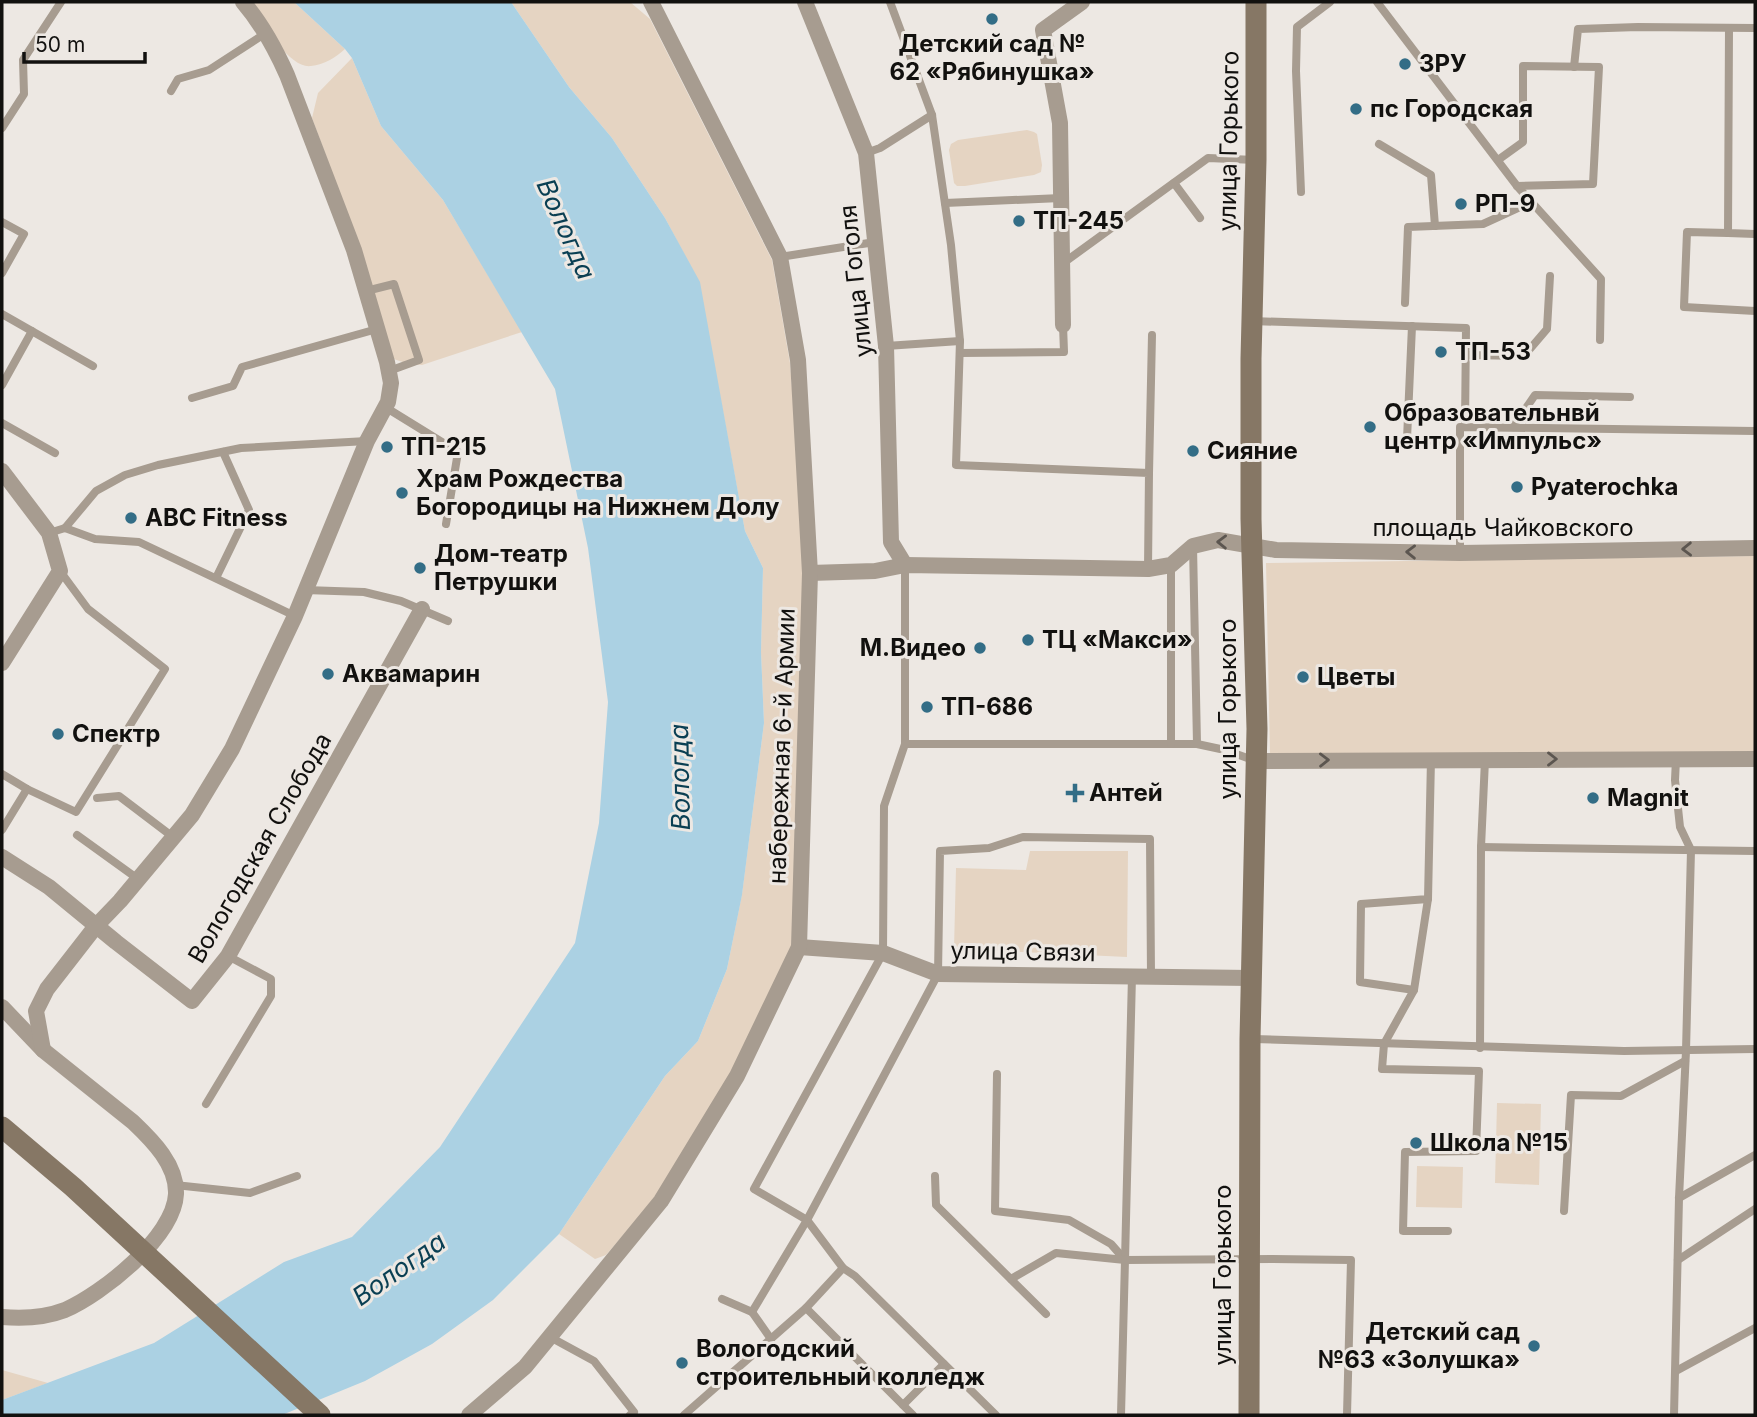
<svg xmlns="http://www.w3.org/2000/svg" width="1757" height="1417" font-family="Inter,sans-serif">
  <rect width="100%" height="100%" fill="#ede8e3"/>
  <g fill="#e5d4c2">
    <path d="M249 2H294L345 49C336 57 324 65 311 66 288 69 261 19 249 2Z"/>
    <path d="M511 2H630L650 19 772 260 790 363 806 573 792 945 731 1072 656 1197 606 1255 595 1259 559 1234 665 1076 698 1041 727 969 742 894 764 723 761 652 763 568 745 531 699 282 665 218 612 138 569 87Z"/>
    <path d="M352 58 381 126 443 200 522 332 422 365C409 364 398 362 387 355L360 248 312 118 318 93Z"/>
    <path d="M1027 130 1034 132 1037 134 1042 165 1041 172 1034 175 965 186H957L954 183 949 150 951 144 958 140Z"/>
    <path d="M1755 556V753L1270 754 1266 563Z"/>
    <path d="M1030 851H1128L1127 957 954 949 956 868 1026 870Z"/>
    <path d="M1497 1103 1541 1104 1539 1185 1495 1183Z"/>
    <path d="M1417 1166 1463 1167 1462 1208 1416 1207Z"/>
    <path d="M2 1370 48 1383 2 1400Z"/>
  </g>
  <path fill="#abd1e3" d="M294 2H511L569 87 612 138 665 218 700 282 745 531 763 568 761 652 764 723 742 895 727 969 698 1041 665 1076 559 1234 493 1300 432 1344 365 1381 282 1415H2V1400L154 1343 284 1262 352 1237 440 1147 575 943 599 823 608 702 588 548 555 389 443 200 381 126 352 58 345 49Z"/>
  <g fill="none" stroke-linecap="round" stroke-linejoin="round">
    <g stroke="#a79c90" stroke-width="8">
      <path d="M890 2 932 115 951 245 960 341 956 465 1149 473 1148 569"/>
      <path d="M1377 2 1517 186 1601 279 1600 340"/>
      <path d="M1729 28 1728 233 1755 234"/>
      <path d="M1574 67 1578 29 1638 27 1755 28"/>
      <path d="M171 91 178 79 209 70 266 33"/>
      <path d="M2 128 24 94 23 60 61 2"/>
      <path d="M1379 144 1431 175 1435 226"/>
      <path d="M866 153 880 148 932 115"/>
      <path d="M1498 160 1523 142V66L1599 67 1593 184 1517 186"/>
      <path d="M1174 183 1200 218"/>
      <path d="M1301 192 1296 71 1297 27 1330 2"/>
      <path d="M945 203 1061 198"/>
      <path d="M2 222 24 234 2 273"/>
      <path d="M1728 233 1687 232 1684 307 1755 311"/>
      <path d="M780 257 875 242"/>
      <path d="M1062 264 1208 158 1255 160"/>
      <path d="M366 291 394 284 419 360 389 371"/>
      <path d="M1405 303 1408 227 1483 224 1531 202"/>
      <path d="M2 314 93 366"/>
      <path d="M1252 321 1466 328 1465 426"/>
      <path d="M1412 326 1407 439 1441 442"/>
      <path d="M886 346 960 341"/>
      <path d="M960 353 1064 352 1063 325"/>
      <path d="M1466 355 1524 356 1547 329 1550 276"/>
      <path d="M2 385 32 331"/>
      <path d="M192 398 233 386 242 367 377 329"/>
      <path d="M385 407 458 452 446 524"/>
      <path d="M2 423 55 453"/>
      <path d="M1513 427 1535 395 1630 397"/>
      <path d="M1149 473 1152 335"/>
      <path d="M65 528 96 491 125 475 158 465 241 448 367 441"/>
      <path d="M49 533 65 528 95 539 139 542 295 616"/>
      <path d="M1193 546 1197 744"/>
      <path d="M1460 553V427L1755 431"/>
      <path d="M905 565V744H1197L1225 750 1253 760"/>
      <path d="M1171 565V744"/>
      <path d="M216 578 249 510 223 452"/>
      <path d="M305 590 364 592 401 601 448 621"/>
      <path d="M905 744 884 806 883 953 754 1189 807 1220 843 1268 855 1276 996 1415"/>
      <path d="M1431 759 1428 899 1361 904 1360 982 1414 990 1384 1044 1382 1069 1479 1071 1476 1151 1405 1152 1403 1231H1448"/>
      <path d="M2 774 27 789 76 812 165 669 88 609 60 571"/>
      <path d="M97 798 119 796 173 837"/>
      <path d="M2 830 27 789"/>
      <path d="M77 835 138 879"/>
      <path d="M1481 847 1755 851"/>
      <path d="M1414 990 1428 899"/>
      <path d="M1253 1039 1624 1051 1755 1049"/>
      <path d="M1480 1048 1481 847 1485 760"/>
      <path d="M997 1074 995 1211 1069 1220 1111 1244 1125 1260"/>
      <path d="M206 1104 271 996V979L228 956"/>
      <path d="M935 1176 936 1205 1046 1314"/>
      <path d="M175 1185 250 1193 297 1176"/>
      <path d="M1679 1198 1755 1155"/>
      <path d="M1564 1211 1571 1095 1621 1096 1685 1061"/>
      <path d="M1125 1260 1132 976"/>
      <path d="M1678 1260 1755 1209"/>
      <path d="M843 1268 806 1308 913 1415"/>
      <path d="M1011 1279 1056 1253 1125 1260"/>
      <path d="M722 1299 752 1312 807 1220 938 974 940 851 989 848 1023 837 1150 839 1151 976"/>
      <path d="M752 1312 771 1339"/>
      <path d="M550 1337 594 1361 634 1412 630 1415"/>
      <path d="M1676 1371 1755 1328"/>
      <path d="M903 1405 944 1364"/>
      <path d="M684 1415 806 1308"/>
      <path d="M1121 1415 1125 1260 1273 1259 1351 1260 1347 1415"/>
      <path d="M1674 1415 1679 1198 1686 1051 1691 850 1680 827 1675 780 1676 759"/>
    </g>
    <g stroke="#a79c90" stroke-width="16">
      <path d="M805 2 866 153 886 346 891 542 905 565"/>
      <path d="M1063 325 1060 123 1043 30 1082 2"/>
      <path d="M2 471 49 533 60 571 2 663"/>
      <path d="M810 573 875 571 905 565 1148 569 1171 565 1193 546 1218 540 1276 550 1460 553 1755 548"/>
      <path d="M1256 761 1755 759"/>
      <path d="M2 857 49 887 116 942 192 1001 228 956 422 609"/>
      <path d="M799 947 883 953 938 974 1250 978"/>
      <path d="M2 1007 43 1050 133 1122C153 1141 177 1165 176 1194 174 1237 102 1294 65 1310 44 1318 24 1319 2 1317"/>
      <path d="M43 1050 36 1011 47 989 96 926 120 901 192 815 232 749 295 616 367 441 388 402 391 383 387 362 354 250 287 75C275 48 262 24 243 2"/>
      <path d="M469 1415 525 1367 661 1201 737 1076 799 947 810 573 798 360 780 257 651 2"/>
    </g>
    <g stroke="#867765" stroke-width="21">
      <path d="M2 1127 73 1187 320 1415"/>
      <path d="M1249 1415 1250 1039 1257 729 1251 519V359L1256 160V2"/>
    </g>
  </g>
  <defs><path id="oneway-chevron" d="M-2-3.5L2.5 0L-2 3.5" fill="none" stroke-width="1.6" stroke-linecap="round" stroke-linejoin="round" transform="scale(1.75)"/></defs>
  <g stroke="#5c5650">
    <use href="#oneway-chevron" transform="translate(1222 542) rotate(-179)"/>
    <use href="#oneway-chevron" transform="translate(1687 549) rotate(179)"/>
    <use href="#oneway-chevron" transform="translate(1411 552) rotate(-179)"/>
    <use href="#oneway-chevron" transform="translate(1552 759)"/>
    <use href="#oneway-chevron" transform="translate(1324 760) rotate(-1)"/>
  </g>
  <g fill="#336d86" stroke="#ede8e3" stroke-width="2.5">
    <circle cx="992" cy="19" r="7"/>
    <circle cx="1405" cy="64" r="7"/>
    <circle cx="1356" cy="109" r="7"/>
    <circle cx="1461" cy="204" r="7"/>
    <circle cx="1019" cy="221" r="7"/>
    <circle cx="1441" cy="352" r="7"/>
    <circle cx="1370" cy="427" r="7"/>
    <circle cx="387" cy="447" r="7"/>
    <circle cx="1193" cy="451" r="7"/>
    <circle cx="1517" cy="487" r="7"/>
    <circle cx="402" cy="493" r="7"/>
    <circle cx="131" cy="518" r="7"/>
    <circle cx="420" cy="568" r="7"/>
    <circle cx="1028" cy="640" r="7"/>
    <circle cx="980" cy="648" r="7"/>
    <circle cx="328" cy="674" r="7"/>
    <circle cx="1303" cy="677" r="7"/>
    <circle cx="927" cy="707" r="7"/>
    <circle cx="58" cy="734" r="7"/>
    <path d="M1071.5 782.5h7v7h7v7h-7v7h-7v-7h-7v-7h7z"/>
    <circle cx="1593" cy="798" r="7"/>
    <circle cx="1416" cy="1143" r="7"/>
    <circle cx="1534" cy="1346" r="7"/>
    <circle cx="682" cy="1363" r="7"/>
  </g>
  <g text-anchor="middle" stroke-width="6" stroke-linejoin="round" paint-order="stroke">
    <g font-size="24" font-weight="bold" fill="#12110f" stroke="#ede8e3" text-anchor="start">
      <text x="992" y="52" text-anchor="middle">Детский сад №<tspan x="992" dy="28">62 «Рябинушка»</tspan></text>
      <text x="1419" y="72">ЗРУ</text>
      <text x="1370" y="117">пс Городская</text>
      <text x="1475" y="212">РП-9</text>
      <text x="1033" y="229">ТП-245</text>
      <text x="1455" y="360">ТП-53</text>
      <text x="1384" y="421">Образовательнвй<tspan x="1384" dy="28">центр «Импульс»</tspan></text>
      <text x="401" y="455">ТП-215</text>
      <text x="1207" y="459">Сияние</text>
      <text x="416" y="487">Храм Рождества<tspan x="416" dy="28">Богородицы на Нижнем Долу</tspan></text>
      <text x="1531" y="495">Pyaterochka</text>
      <text x="145" y="526">ABC Fitness</text>
      <text x="434" y="562">Дом-театр<tspan x="434" dy="28">Петрушки</tspan></text>
      <text x="1042" y="648">ТЦ «Макси»</text>
      <text x="966" y="656" text-anchor="end">М.Видео</text>
      <text x="342" y="682">Аквамарин</text>
      <text x="1317" y="685">Цветы</text>
      <text x="941" y="715">ТП-686</text>
      <text x="72" y="742">Спектр</text>
      <text x="1089" y="801">Антей</text>
      <text x="1607" y="806">Magnit</text>
      <text x="1430" y="1151">Школа №15</text>
      <text x="1520" y="1340" text-anchor="end">Детский сад<tspan x="1520" dy="28">№63 «Золушка»</tspan></text>
      <text x="696" y="1357">Вологодский<tspan x="696" dy="28">строительный колледж</tspan></text>
    </g>
    <g font-size="24" fill="#12110f" stroke="#ede8e3">
      <text transform="translate(1229 141) rotate(-89)" y="8">улица Горького</text>
      <text transform="translate(856 281) rotate(-96)" y="8">улица Гоголя</text>
      <text x="1503" y="536">площадь Чайковского</text>
      <text transform="translate(1228 709) rotate(-90)" y="8">улица Горького</text>
      <text transform="translate(782 746) rotate(-88)" y="8">набережная 6-й Армии</text>
      <text transform="translate(260 848) rotate(-60)" y="8">Вологодская Слобода</text>
      <text transform="translate(1023 952) rotate(1)" y="8">улица Связи</text>
      <text transform="translate(1223 1275) rotate(-90)" y="8">улица Горького</text>
    </g>
    <g font-size="26" font-style="italic" fill="#0a3f53" stroke="#ede8e3">
      <text transform="translate(566 229) rotate(66)" y="9">Вологда</text>
      <text transform="translate(680 777) rotate(-91)" y="9">Вологда</text>
      <text transform="translate(399 1269) rotate(-35)" y="9">Вологда</text>
    </g>
  </g>
  <rect width="1757" height="1417" fill="none" stroke="#12110f" stroke-width="7"/>
  <path d="M24 52v10h121v-10" fill="none" stroke="#12110f" stroke-width="3.5"/>
  <text x="35" y="52" font-size="21" fill="#12110f" stroke="#ede8e3" stroke-width="5" paint-order="stroke">50 m</text>
</svg>
